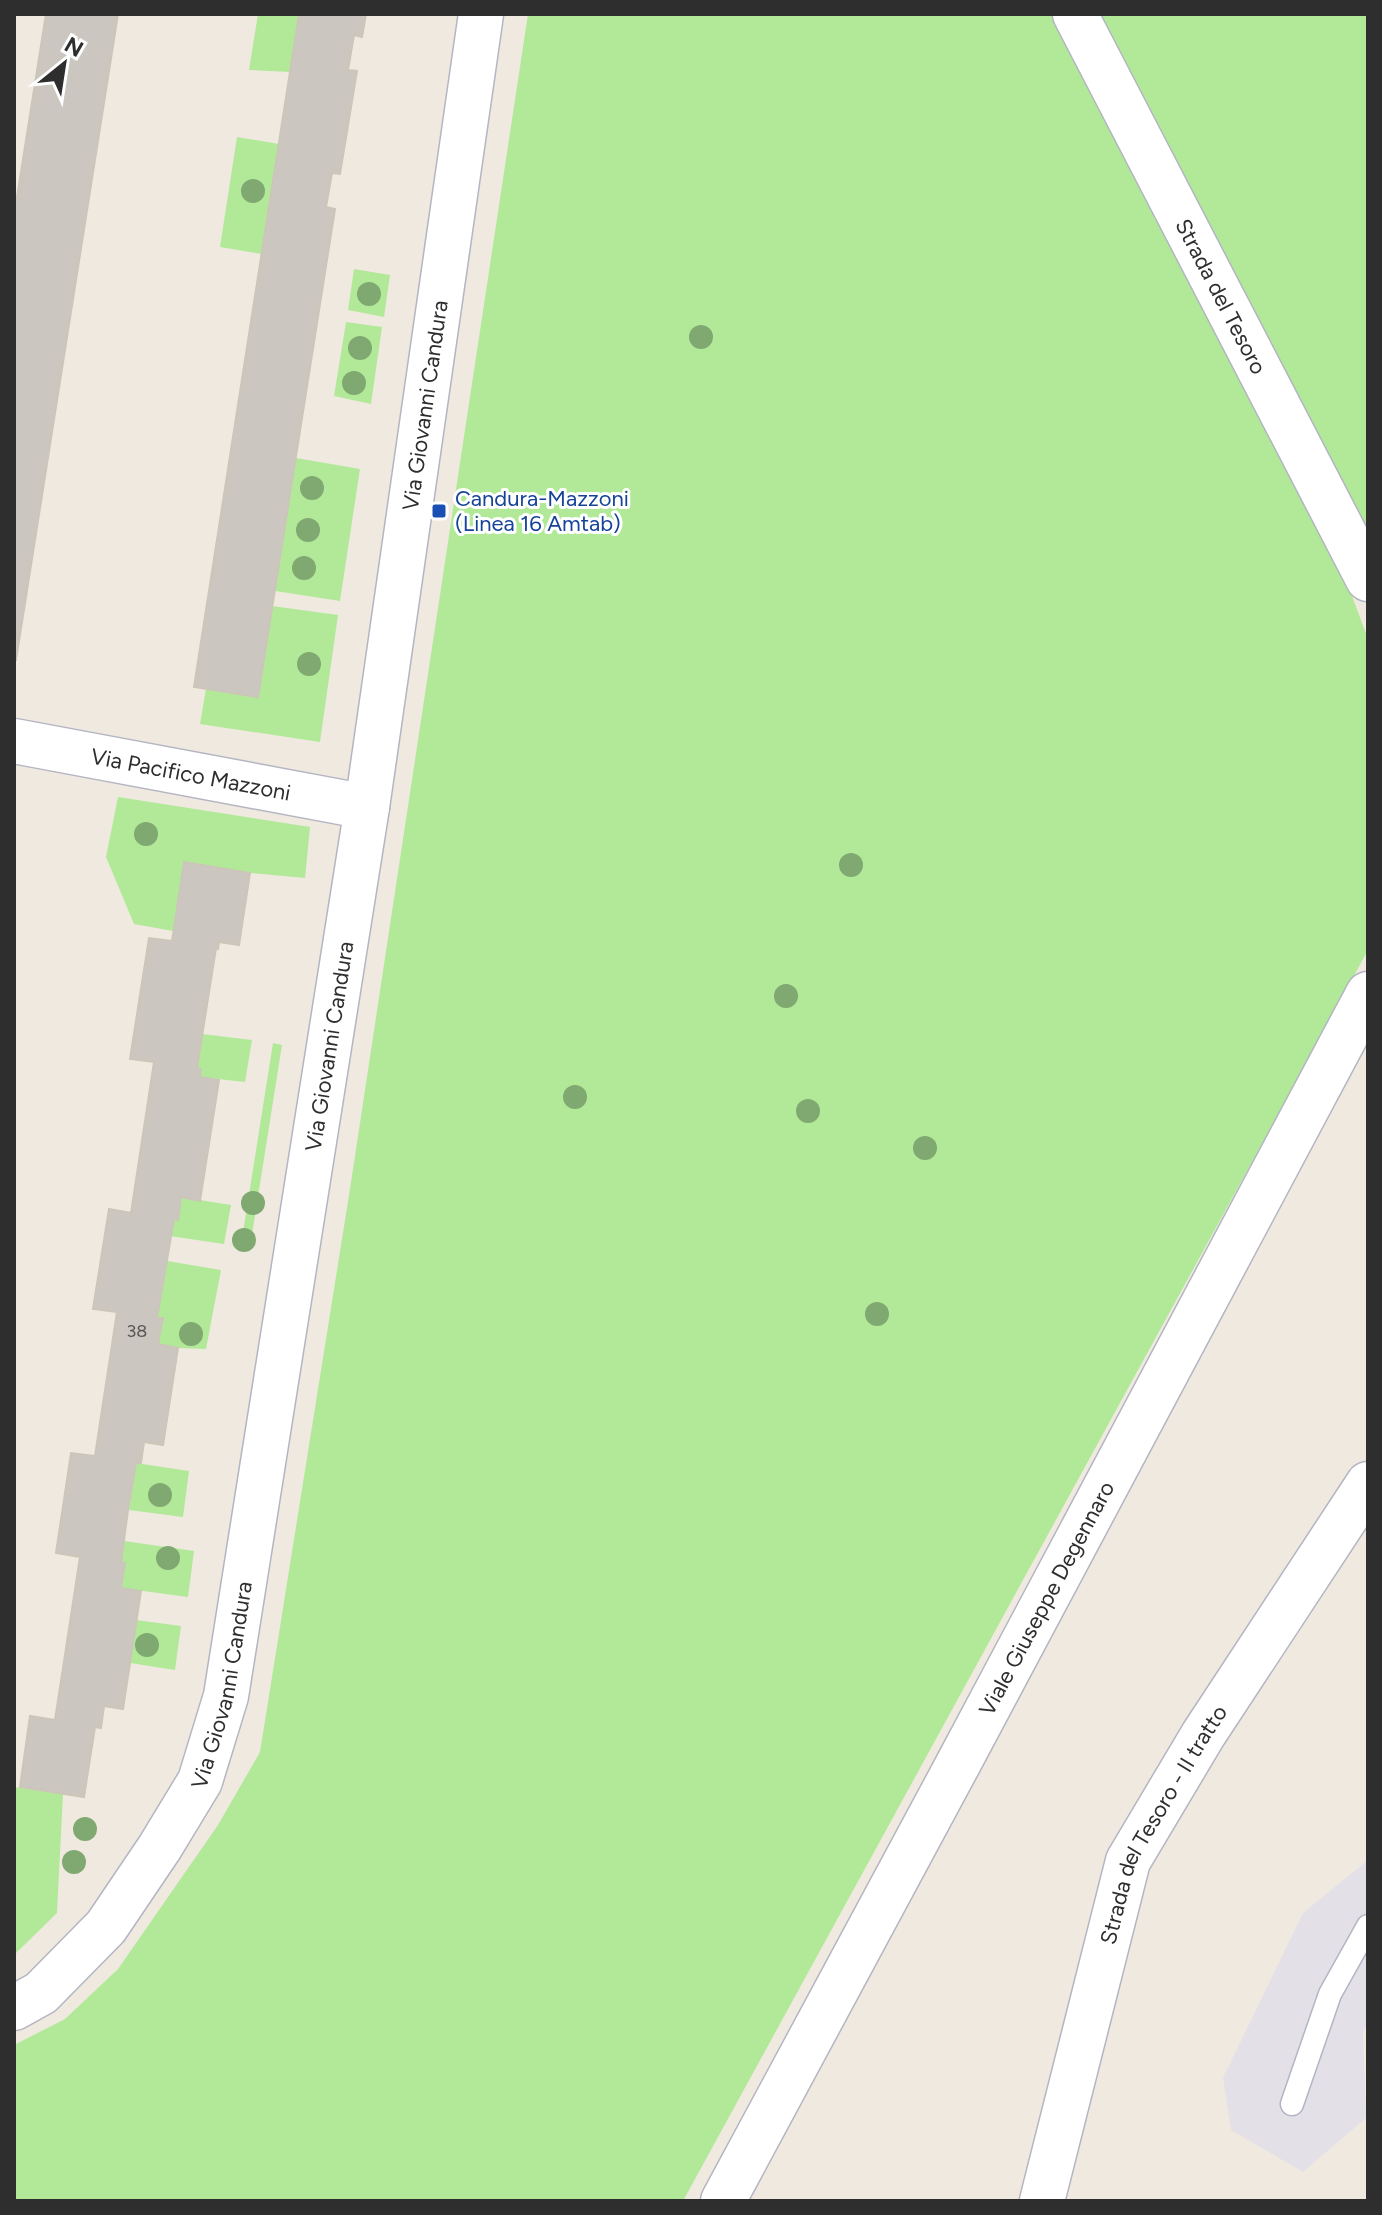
<svg xmlns="http://www.w3.org/2000/svg" width="1382" height="2215" font-family="Figtree,sans-serif">
  <rect width="100%" height="100%" fill="#f0e9e0"/>
  <path fill="#e3e0e8" d="M1368 1860V2021L1363 2032 1366 2118 1303 2172 1231 2130 1223 2078 1303 1913Z"/>
  <g fill="#b1e999">
    <path d="M258 14H299L290 72 249 70Z"/>
    <path d="M528 14H1052L1330 537 1368 639V950L683 2201H14V2045L65 2019 118 1969 218 1825 260 1752 350 1189Z"/>
    <path d="M1094 14H1368V543Z"/>
    <path d="M237 137 279 144 262 254 220 247Z"/>
    <path d="M354 269 390 275 384 317 348 310Z"/>
    <path d="M346 322 382 327 371 404 334 396Z"/>
    <path d="M296 458 360 469 340 601 275 591Z"/>
    <path d="M272 606 338 615 320 742 200 724 206 689 258 697Z"/>
    <path d="M118 797 310 827 305 878 250 873 184 862 173 931 134 924 106 857Z"/>
    <path d="M202 1034 252 1040 245 1082 200 1077 201 1069 197 1068Z"/>
    <path d="M273 1043 282 1045 250 1247 241 1245Z"/>
    <path d="M181 1197 231 1205 224 1244 170 1236 174 1219H178Z"/>
    <path d="M167 1261 221 1270 206 1349 178 1348 158 1344 163 1319 157 1318Z"/>
    <path d="M136 1463 189 1471 183 1517 129 1510Z"/>
    <path d="M124 1541 194 1551 188 1597 121 1588 125 1564 121 1563Z"/>
    <path d="M136 1620 181 1626 175 1670 130 1663Z"/>
    <path d="M14 1787 63 1794 57 1913 14 1955Z"/>
  </g>
  <g fill="#cbc6bf" stroke="#ccc6b9" stroke-width="2">
    <path d="M46 14H118L16 660H14V216Z"/>
    <path d="M299 14H366L362 37 354 35 348 70 357 71 340 174 332 173 326 207 335 209 258 697 194 687Z"/>
    <path d="M184 862 250 873 239 945 219 942 218 949 216 948 197 1068 201 1069 200 1077 219 1080 200 1201 181 1197 178 1220 174 1219 157 1318H163L158 1344 178 1348 163 1445 144 1442 141 1463H136L128 1510 121 1563H125L121 1588 141 1591 123 1709 104 1706 101 1728 95 1727 84 1797 20 1787 30 1716 55 1720 80 1557 56 1553 71 1453 95 1456 117 1312 93 1309 109 1209 131 1213 154 1062 130 1059 149 938 172 941Z"/>
  </g>
  <g fill="none" stroke-linecap="round" stroke-linejoin="round">
    <defs>
      <path id="lane" d="M1292 2104 1330 1994 1368 1926"/>
      <g id="street">
        <path id="s1" d="M1075 14 1368 579"/>
        <path id="s2" d="M14 741 367 807"/>
        <path id="s3" d="M14 2008 41 1993 106 1927 160 1847 200 1781 226 1696 367 807 481 14"/>
        <path id="s4" d="M723 2201 957 1766 1368 994"/>
        <path id="s5" d="M1042 2201 1128 1861 1203 1735 1368 1484"/>
      </g>
    </defs>
    <use href="#lane" stroke="#b4b5c2" stroke-width="25"/>
    <use href="#street" stroke="#b4b5c2" stroke-width="47"/>
    <use href="#lane" stroke="#fff" stroke-width="22"/>
    <use href="#street" stroke="#fff" stroke-width="44"/>
  </g>
  <g fill="#80a871">
    <circle cx="253" cy="191" r="12"/>
    <circle cx="369" cy="294" r="12"/>
    <circle cx="701" cy="337" r="12"/>
    <circle cx="360" cy="348" r="12"/>
    <circle cx="354" cy="383" r="12"/>
    <circle cx="312" cy="488" r="12"/>
    <circle cx="308" cy="530" r="12"/>
    <circle cx="304" cy="568" r="12"/>
    <circle cx="309" cy="664" r="12"/>
    <circle cx="146" cy="834" r="12"/>
    <circle cx="851" cy="865" r="12"/>
    <circle cx="786" cy="996" r="12"/>
    <circle cx="575" cy="1097" r="12"/>
    <circle cx="808" cy="1111" r="12"/>
    <circle cx="925" cy="1148" r="12"/>
    <circle cx="253" cy="1203" r="12"/>
    <circle cx="244" cy="1240" r="12"/>
    <circle cx="877" cy="1314" r="12"/>
    <circle cx="191" cy="1334" r="12"/>
    <circle cx="160" cy="1495" r="12"/>
    <circle cx="168" cy="1558" r="12"/>
    <circle cx="147" cy="1645" r="12"/>
    <circle cx="85" cy="1829" r="12"/>
    <circle cx="74" cy="1862" r="12"/>
  </g>
  <rect fill="#1a4fb4" stroke="#fff" stroke-width="3" x="431" y="503" width="16" height="16" rx="4"/>
  <g text-anchor="middle" stroke-width="6" stroke-linejoin="round" paint-order="stroke">
    <g font-size="18" fill="#555452">
      <text x="137" y="1337">38</text>
    </g>
    <g font-size="22" fill="#2e2e2e" stroke="#fff">
      <text dy="8" stroke="none"><textPath href="#s1" startOffset="318">Strada del Tesoro</textPath></text>
      <text dy="8" stroke="none"><textPath href="#s3" startOffset="1692">Via Giovanni Candura</textPath></text>
      <text dy="8" stroke="none"><textPath href="#s2" startOffset="180">Via Pacifico Mazzoni</textPath></text>
      <text dy="8" stroke="none"><textPath href="#s3" startOffset="1044">Via Giovanni Candura</textPath></text>
      <text dy="8" stroke="none"><textPath href="#s4" startOffset="684">Viale Giuseppe Degennaro</textPath></text>
      <text dy="8" stroke="none"><textPath href="#s3" startOffset="396">Via Giovanni Candura</textPath></text>
      <text dy="8" stroke="none"><textPath href="#s5" startOffset="398">Strada del Tesoro - II tratto</textPath></text>
    </g>
    <g font-size="22" fill="#164399" stroke="#fff" text-anchor="start">
      <text x="455" y="506">Candura-Mazzoni<tspan x="455" dy="25">(Linea 16 Amtab)</tspan></text>
    </g>
  </g>
  <rect width="1382" height="2215" fill="none" stroke="#2e2e2e" stroke-width="32"/>
  <g transform="translate(64 64) rotate(30)" stroke="#ffffff" stroke-width="6" paint-order="stroke">
  <path d="M0-6L14 30L0 20L-14 30Z" fill="#2e2e2e"/>
  <text y="-12" font-size="22" font-weight="bold" text-anchor="middle" fill="#2e2e2e">N</text>
  </g>
</svg>
